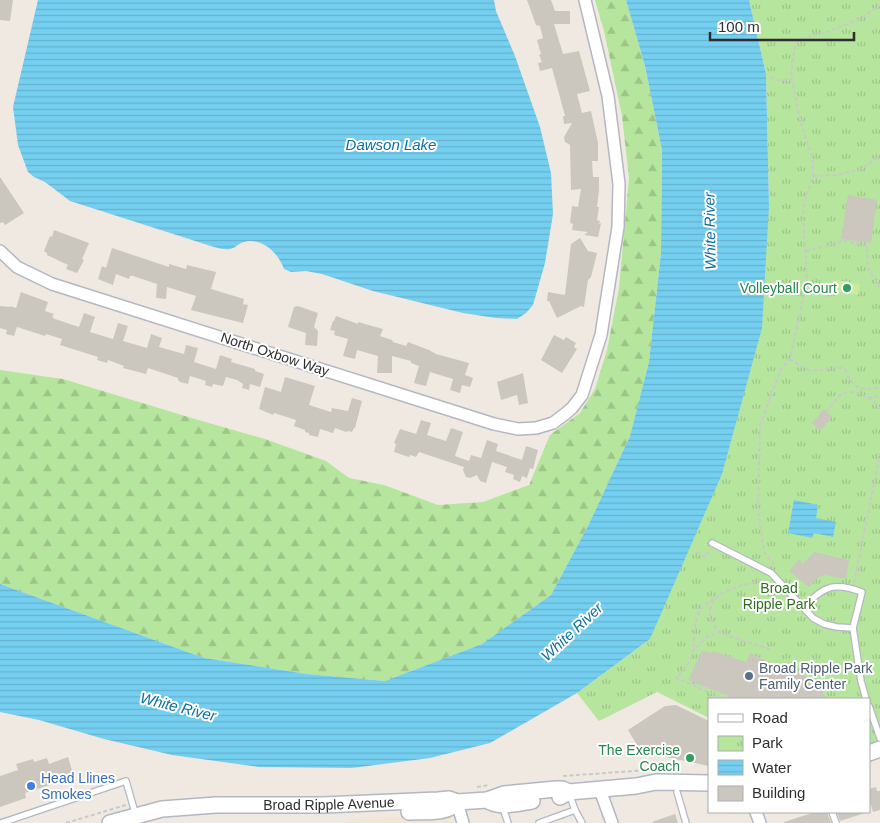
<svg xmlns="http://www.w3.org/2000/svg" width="880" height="823" font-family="Helvetica,sans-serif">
  <defs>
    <pattern id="forest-firs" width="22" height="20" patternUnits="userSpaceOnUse" patternTransform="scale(1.25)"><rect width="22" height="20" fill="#b6e59e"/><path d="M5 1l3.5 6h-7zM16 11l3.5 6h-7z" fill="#9dc588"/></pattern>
    <pattern id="park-tufts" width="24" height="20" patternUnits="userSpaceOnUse" patternTransform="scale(1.25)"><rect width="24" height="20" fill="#b6e59e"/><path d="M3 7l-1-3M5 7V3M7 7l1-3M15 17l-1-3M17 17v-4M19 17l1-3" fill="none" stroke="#9dc588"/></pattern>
    <pattern id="water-rules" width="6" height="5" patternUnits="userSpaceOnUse" patternTransform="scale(1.25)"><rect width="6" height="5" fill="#75cff0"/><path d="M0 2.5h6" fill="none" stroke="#66b2ce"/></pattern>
  </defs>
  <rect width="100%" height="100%" fill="#efe9e1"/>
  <path fill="#f0e6d1" d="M448 815 452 823H341L352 819Z"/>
  <path fill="url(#forest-firs)" d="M595 0H626L645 66 662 150 661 253 649 362 630 436 589 524 551 595 482 644 385 681 307 674 204 658 0 584V370L63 379 195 419 265 439 326 461 349 478 384 485 438 505 483 502 529 485 550 435 580 413 595 389 607 350 619 288 629 178 622 116 604 31Z"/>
  <path fill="url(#park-tufts)" d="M749 0H880V749L869 753V699H709V718L657 692 599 721 577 693 650 639 769 206 766 74Z"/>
  <path fill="#c9ec9a" d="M837 280 860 284 858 295 835 291Z"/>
  <g fill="url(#water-rules)">
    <path d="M38 0H494L496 11 515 56 540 127 551 173 553 214 545 263 533 305 526 313 517 319 496 318 463 313 373 291 322 274 306 271 291 272 284 269C278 252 260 235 241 243 237 245 235 248 230 249 225 250 219 248 214 247L70 201 45 182 34 177 28 172 18 145 13 107Z"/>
    <path d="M626 0H749L766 74 769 206 762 328 722 474 650 639 577 693 490 743 430 758 352 768 259 767 172 755 104 739 39 720 0 712V584L204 658 307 674 385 681 482 644 551 595 589 524 630 436 649 362 661 253 662 150 645 66Z"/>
    <path d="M794 500 818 505 816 518 836 522 833 537 814 533 812 538 788 533Z"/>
  </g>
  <g fill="#cbc7bf">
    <path d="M0 0H13L10 21 0 20Z"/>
    <path d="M527 0H551L555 11H570V24H554L563 54 579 51 590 91 577 94 582 113 591 111 598 143V161H592L593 177H599V190L597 207H599L597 220 600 221 599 224 601 223 598 237 584 235 588 232 572 230 573 224 570 223 572 206 578 207 581 189 571 190 570 145 565 142 564 137 572 123 564 124 563 116H565L552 68 540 71 538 63 542 62 539 55 541 54 537 40 543 38 540 26 536 25Z"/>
    <path d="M0 177 24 213 5 225 3 222 0 223Z"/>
    <path d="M848 195 877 200 871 243 841 239Z"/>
    <path d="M54 230 89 243 82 259 84 260 77 273 66 269 68 265 47 255V253L44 251 50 236 52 237Z"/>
    <path d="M580 238 588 251 597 253 591 277 588 280 584 307 581 306 557 318 549 301H547L548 292 565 295 571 244Z"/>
    <path d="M112 248 169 267V264L186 269 187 265 216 272 211 289 244 299 243 304 248 305 243 323 191 310 196 296 167 287 166 299 156 298 157 284 133 276H130L129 279 116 274 113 285 98 279 102 266 106 268Z"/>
    <path d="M21 292 48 302 45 311 54 314 52 317 55 319 79 327 84 313 95 317 90 332 113 339 118 323 128 326 123 341 147 348 151 334 162 338 159 347 184 354 186 345 198 348 194 362 216 369 220 355 232 359 231 362 255 369V371L264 374 260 387 250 384 249 390 242 388 243 384 237 380 226 377 223 386 213 384 212 387 205 385 206 381 190 376 188 384 180 382 178 380V378L148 368 146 374 123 368 124 366 108 360 107 363 97 360 98 357 60 345 62 339 46 334 45 336 17 327 14 336 6 334 7 330 0 328V306L10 307V306L16 308Z"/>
    <path d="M298 306 318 313 314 327 318 331 317 346 305 345 306 333 288 327 294 307Z"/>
    <path d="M336 316 358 324V322L383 329 380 336 392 340 393 342 406 346 408 342 429 350 436 354 469 363 465 375 473 378 470 387 462 385 460 393 450 390 453 379 430 372 426 386 414 383 419 366 411 363V361L392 356V373H377L378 356 357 350 355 359 343 356 348 339 334 335 335 331 330 330 333 321H334Z"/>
    <path d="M554 335 564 340 566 337 576 343 574 347 577 349 562 373 541 360Z"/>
    <path d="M523 373 528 403 519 405 517 395 501 400 497 382Z"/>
    <path d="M285 377 315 386 309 405 331 412 332 408 348 411 352 398 362 401 355 428H354L352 432 348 431 346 432 335 428 333 433 320 429 318 437 309 435V433L305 432V430L294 426 296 420 274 413 273 415 259 409 265 387 281 392Z"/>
    <path d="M824 409 832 417 820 431 812 423Z"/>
    <path d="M421 420 431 423 427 435 446 441 451 428 463 432 455 456 469 461 471 455 481 458 487 440 498 444 496 451 522 460 526 446 538 450 533 469 530 468 527 478 522 476 520 482 513 479 514 475 505 472 507 467 492 462 486 483 480 481 477 475 470 478 466 477 463 470 464 467 419 452 416 457 410 455 409 457 394 452 396 444 394 443 400 429 416 434Z"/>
    <path d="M814 552 849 560 846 579 825 575 817 578 809 587 789 571 799 559 803 564Z"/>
    <path d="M702 651 712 653 713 651 746 662 750 653 782 668 786 662 825 690 822 694 831 699H726L728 696 688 680Z"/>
    <path d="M676 705 709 721V766L652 754 651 756 643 755 628 730 665 706Z"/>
    <path d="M68 757 74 777 25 793 26 798 0 807V776L18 770 16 764 33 759 34 762 47 758 49 764Z"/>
    <path d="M876 787 877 791H880V810L873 812 869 798V789Z"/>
    <path d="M815 812H827L831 823H784V822Z"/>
    <path d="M837 812H865V813L840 821Z"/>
    <path d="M675 814 678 823H653L652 822Z"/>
  </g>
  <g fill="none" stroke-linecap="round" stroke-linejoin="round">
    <defs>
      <g id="lane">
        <path d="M712 543 771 573 813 618 824 624 837 627 853 628 861 681 866 699"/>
        <path d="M803 607C825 587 832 581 862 592L853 628"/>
        <path d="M869 706 880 738"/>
        <path d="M677 792 686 823"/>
        <path d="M569 793 575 810 582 823"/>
        <path d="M502 805 508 823"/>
        <path d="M832 812 836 823"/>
        <path d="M1 823 126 781 136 816"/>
        <path d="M539 823 575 810"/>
      </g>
      <g id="street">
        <path d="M0 251 17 267 52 284 494 424 518 429 536 428 553 423 565 414 572 408 582 395 601 335 618 227 619 184 608 96 585 0"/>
        <path d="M600 790 612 823"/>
        <path d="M457 802 463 823"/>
        <path d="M756 812 760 823"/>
      </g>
      <g id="secondary">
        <path d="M869 753 880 749"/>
        <path d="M560 797 569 792 636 786 656 782 709 783"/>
        <path d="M487 800C500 809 518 803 532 801"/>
        <path d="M409 812C424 811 447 815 457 802"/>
        <path id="s1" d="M110 823 162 809 216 805H323L438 800 449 799 457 802 487 800 504 794 556 789H562L569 792"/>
      </g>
    </defs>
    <use href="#lane" stroke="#b4b7c1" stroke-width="8"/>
    <use href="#street" stroke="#b4b7c1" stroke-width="14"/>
    <use href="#secondary" stroke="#b4b7c1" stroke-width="18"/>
    <g stroke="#c9c9c9" stroke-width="2" stroke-dasharray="4 2.5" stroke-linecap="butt">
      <path d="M770 77 778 80H792"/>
      <path d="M813 176 837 175 858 170 880 157"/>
      <path d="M806 251 844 241 867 246 868 269 880 288"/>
      <path d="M790 359C795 362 802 368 808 370 822 373 830 364 845 369 852 388 860 392 880 387"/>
      <path d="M868 398 880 396"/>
      <path d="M826 412C831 406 836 398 842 394 853 387 875 400 880 409"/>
      <path d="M696 552 705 557 709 550"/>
      <path d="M774 565 764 552 758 508 760 425 781 369 790 359 807 280 803 216 804 204 813 176V159L805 136 797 106 791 73 795 45 801 39 830 31 860 19 880 5"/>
      <path d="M856 570 863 572"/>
      <path d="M761 580C744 586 708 590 710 614 711 620 715 627 719 631 724 636 762 646 771 650"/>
      <path d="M854 583 880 453"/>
      <path d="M714 599C691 609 696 631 693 651 691 661 683 672 676 678L725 699"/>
      <path d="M692 652 707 637 720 632"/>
      <path d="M563 776 648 770"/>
      <path d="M477 787 489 785"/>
      <path d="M66 823 126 805"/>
    </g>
    <use href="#lane" stroke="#fff" stroke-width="5.5"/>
    <use href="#street" stroke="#fff" stroke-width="11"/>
    <use href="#secondary" stroke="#fff" stroke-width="15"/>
  </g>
  <g fill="#2e9e5b" stroke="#fff" stroke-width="2">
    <circle cx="847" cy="288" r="5"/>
    <circle cx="690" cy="758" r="5"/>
  </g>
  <circle fill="#5c6f8a" stroke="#fff" stroke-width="2" cx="749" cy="676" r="5"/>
  <circle fill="#3f7fe0" stroke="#fff" stroke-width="2" cx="31" cy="786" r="5"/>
  <g text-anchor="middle" stroke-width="4" stroke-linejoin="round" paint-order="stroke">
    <g font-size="14" fill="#27864d" stroke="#fff" text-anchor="end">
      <text x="837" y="293">Volleyball Court</text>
      <text x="680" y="755">The Exercise<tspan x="680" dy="16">Coach</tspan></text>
    </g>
    <g font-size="14" fill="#2e2e2e" stroke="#fff">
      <text transform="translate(275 354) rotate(18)" y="5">North Oxbow Way</text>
      <text dy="5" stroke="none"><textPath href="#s1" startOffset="221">Broad Ripple Avenue</textPath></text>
    </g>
    <g font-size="14" fill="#2c6e1b" stroke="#fff">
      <text x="779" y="593">Broad<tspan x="779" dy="16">Ripple Park</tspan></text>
    </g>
    <g font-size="14" fill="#4e5e75" stroke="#fff" text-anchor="start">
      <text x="759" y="673">Broad Ripple Park<tspan x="759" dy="16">Family Center</tspan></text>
    </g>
    <g font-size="14" fill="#366cbe" stroke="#fff" text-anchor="start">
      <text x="41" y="783">Head Llines<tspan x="41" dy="16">Smokes</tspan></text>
    </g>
    <g font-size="15" font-style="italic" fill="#0d6fa3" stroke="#fff">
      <text x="391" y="150">Dawson Lake</text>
      <text transform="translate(710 231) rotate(-91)" y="5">White River</text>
      <text transform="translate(572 632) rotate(-43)" y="5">White River</text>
      <text transform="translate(178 707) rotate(14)" y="5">White River</text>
    </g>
  </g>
  <rect x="708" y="698" width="162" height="115" fill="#ffffff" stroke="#ababab"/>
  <rect x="718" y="714" width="25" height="8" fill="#ffffff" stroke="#ababab"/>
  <text x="752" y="723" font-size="15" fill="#2e2e2e">Road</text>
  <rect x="718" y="736" width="25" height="15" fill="url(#park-tufts)" stroke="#ababab"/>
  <text x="752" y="748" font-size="15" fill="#2e2e2e">Park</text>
  <rect x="718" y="760" width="25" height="15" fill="url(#water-rules)" stroke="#ababab"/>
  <text x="752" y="773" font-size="15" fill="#2e2e2e">Water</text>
  <rect x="718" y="786" width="25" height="15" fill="#cbc7bf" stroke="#ababab"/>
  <text x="752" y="798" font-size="15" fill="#2e2e2e">Building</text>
  <path d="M710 32v8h144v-8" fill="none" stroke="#2e2e2e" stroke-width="2.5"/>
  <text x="718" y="32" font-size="15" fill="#2e2e2e" stroke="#ffffff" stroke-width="4" paint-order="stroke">100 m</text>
</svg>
